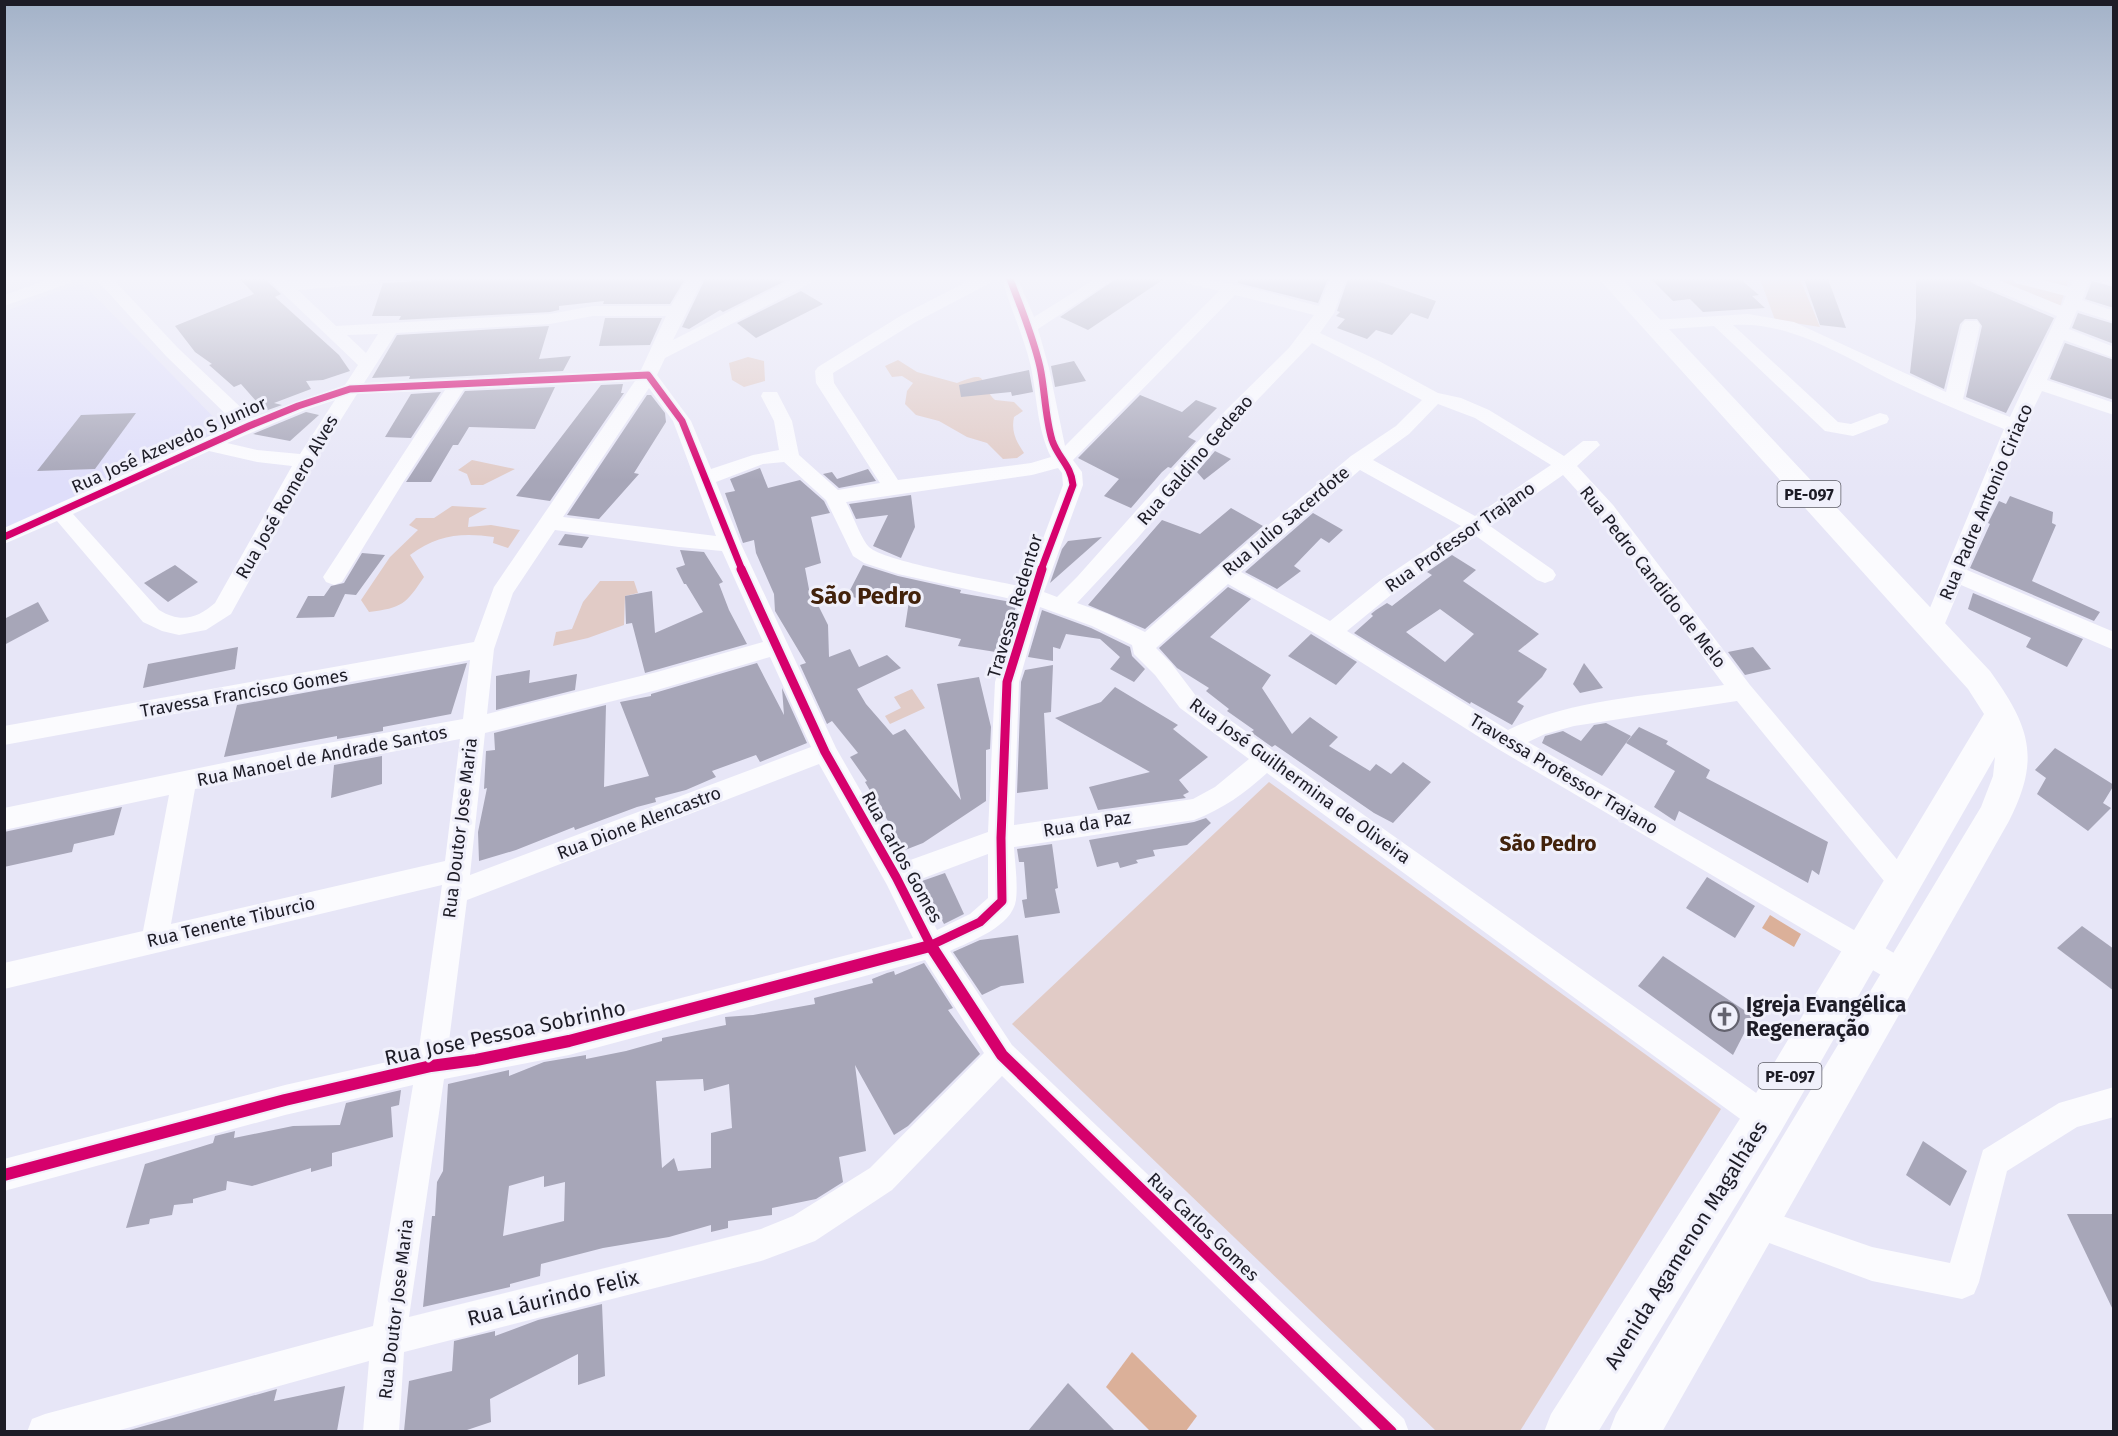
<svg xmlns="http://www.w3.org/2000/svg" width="2118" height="1436" font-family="'Fira Sans',sans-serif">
  <rect width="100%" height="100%" fill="#e7e6f7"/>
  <path fill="#dfdefa" d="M82 283 227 431 5 530V311Z"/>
  <g fill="#e1cbc6">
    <path d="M1760 279H1800L1820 327 1775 320Z"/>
    <path d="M1991 279H2069L2060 307Z"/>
    <path d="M748 357 764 361 765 381 744 387 732 380 729 363Z"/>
    <path d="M898 360 917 372 957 383C992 369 976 381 995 400L1014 402 1023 411 1014 417C1011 432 1016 441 1024 453L1017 458 1003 459 987 443 967 437 939 421 916 415 905 404 907 391 913 383 902 376 892 377 885 366Z"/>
    <path d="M472 460 515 469 483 485H471L467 474 458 470Z"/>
    <path d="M452 506 487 508 469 518 468 527 491 525 520 530 508 548 493 543 494 537C461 532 437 535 410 555L424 577C406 604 402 608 369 612L361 600 390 557 418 530 409 525 416 518H434Z"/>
    <path d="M600 581H634L638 593 625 596 624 625 588 638 553 646 556 632 572 629 583 602Z"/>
    <path d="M912 689 925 708 890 724 885 716 901 708 894 697Z"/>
    <path d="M1269 782 1721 1109 1520 1431H1436L1012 1024Z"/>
  </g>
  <g fill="#dbb099">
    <path d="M1770 915 1801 934 1794 947 1762 928Z"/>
    <path d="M1132 1352 1197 1416 1186 1431H1150L1106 1387Z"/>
  </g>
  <g fill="#a7a6b8" fill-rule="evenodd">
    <path d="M240 279H265L281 294 275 297 339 355 350 371 323 380 306 381 311 389 274 403 282 405 265 411 241 384 234 387 209 365 212 364 195 352 175 326 254 294Z"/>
    <path d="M424 279H685L670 304H603L604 301 559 306V310L550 312 399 320 401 316H372L383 283 423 281Z"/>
    <path d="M705 279H781L785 281 723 312 720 310 689 329 682 327Z"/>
    <path d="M1116 279H1164L1088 330 1060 317Z"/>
    <path d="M1239 279H1328L1318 303 1238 283Z"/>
    <path d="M1348 279H1371L1436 301 1428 319 1411 313 1392 335 1376 330 1367 339 1337 328 1345 319 1336 316 1340 312 1337 311Z"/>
    <path d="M1651 279H1740L1759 295 1752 296 1765 308 1703 312 1690 299 1673 301Z"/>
    <path d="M1804 279H1828L1846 328 1820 325Z"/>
    <path d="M1916 279H1967L1976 285 2054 318 2006 413 1966 397 1982 326 1977 319H1965L1960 324 1944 389 1910 373 1916 318Z"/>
    <path d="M2092 281 2114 287V308L2085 299Z"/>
    <path d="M801 291 823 304 756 338 737 323Z"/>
    <path d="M2078 313 2114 324V344L2072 328Z"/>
    <path d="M605 318H662L650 345 599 346Z"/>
    <path d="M549 326 539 359 571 356 563 371 409 379 410 376 372 378 397 335Z"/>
    <path d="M2065 343 2114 360V400L2050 379Z"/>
    <path d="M1074 361 1086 381 1055 387 1051 366Z"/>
    <path d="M1029 370 1033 392 1012 396 1011 392 961 397 959 385Z"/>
    <path d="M623 384 621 393H624L550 501 516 496 601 385Z"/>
    <path d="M555 387 535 429 469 427 458 445H453L431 482H406L465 391Z"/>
    <path d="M441 392 411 438 385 437 411 394Z"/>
    <path d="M647 395H651L665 413 666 422 634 473 639 474 599 519 567 515Z"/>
    <path d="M1140 395 1182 412 1196 400 1217 408 1188 437 1196 441 1171 468 1168 467 1162 472 1131 508 1104 496 1119 479 1078 458Z"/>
    <path d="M306 412 319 415 290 441 253 434Z"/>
    <path d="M136 413 95 469 37 471 81 415Z"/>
    <path d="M1215 451 1231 459 1204 480 1197 472Z"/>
    <path d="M760 468 768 488 800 480 824 501 830 513 811 517 821 563 805 568 812 605 817 603 828 625 829 657 850 649 859 667 887 655 901 668 857 689 866 704 893 735 905 729 961 800 937 684 979 677 991 727 990 749 986 750V801L923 843 905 850 865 782 867 781 850 757 858 753 832 721 827 724 800 665 806 663 775 611 774 594 756 553 754 540 743 543 725 493 735 491 730 479Z"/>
    <path d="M868 469 876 481 839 488 823 474 832 472 837 479Z"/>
    <path d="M911 495 915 527 901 558 873 546 888 515 856 519 849 504Z"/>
    <path d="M2010 496 2053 512 2052 523 2056 525 2032 581 2100 612 2094 621 1970 568 1990 524 1988 523 1999 501 2006 504Z"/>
    <path d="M1231 508 1263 526 1145 629 1088 605 1162 520 1200 534Z"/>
    <path d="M1313 513 1343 530 1329 543 1321 538 1294 566 1301 571 1277 589 1245 572Z"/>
    <path d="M565 534 589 537 582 548 558 545Z"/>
    <path d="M1102 537 1050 583 1062 549 1068 541Z"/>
    <path d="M680 550 704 552 723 582 719 584 729 610 747 644 645 673 632 623 626 624 625 596 652 591 655 633 703 612 686 584H684L676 568 685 565Z"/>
    <path d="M362 553 385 555 356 595 345 594 334 617 296 618 308 596H324L331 586 344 583Z"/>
    <path d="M1452 555 1476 570 1463 581 1539 634 1518 651 1547 669 1542 677 1517 702 1524 706 1512 725 1471 702 1470 704 1354 633 1373 616 1371 614 1376 610 1387 603 1392 606 1432 575 1427 572ZM1440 609 1474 634 1445 662 1406 632Z"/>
    <path d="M175 565 198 582 168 602 144 583Z"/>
    <path d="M863 565 898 576 961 590 960 593 1017 603 1002 653 958 646 961 639 905 627 909 601H872L847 596Z"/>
    <path d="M1228 587 1251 599 1210 637 1271 675 1262 688 1292 734 1310 717 1338 737 1329 746 1370 771 1376 764 1391 774 1403 762 1431 782 1393 823 1374 813 1275 745 1272 747 1251 732 1254 730 1227 711 1229 709 1206 691 1209 688 1177 668 1159 648Z"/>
    <path d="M1973 593 2083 639 2067 667 2026 647 2031 638 1968 609Z"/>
    <path d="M38 602 49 621 4 645V619Z"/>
    <path d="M1042 610 1091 628 1130 647 1132 656 1145 669 1134 682 1110 669 1120 657 1100 639 1066 634 1060 649 1053 647V661L1028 657Z"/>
    <path d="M1311 634 1357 662 1336 685 1288 656Z"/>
    <path d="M238 647 235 669 143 688 148 664Z"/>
    <path d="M1753 647 1771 669 1745 675 1728 652Z"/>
    <path d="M467 663 451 714 383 727V731L337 739V736L224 757 237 705Z"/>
    <path d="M757 663 784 715 782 688 807 743 760 762 756 755 712 771 716 777 686 790 655 798 656 802 637 807 575 830 574 827 516 850 479 861 478 832 487 788 484 789 486 751 495 750 494 733 606 705 604 787 649 776 620 702 651 696V694Z"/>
    <path d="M1584 663 1603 688 1580 693 1573 684Z"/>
    <path d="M1053 665 1051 712 1044 713 1048 789 1017 793 1021 682 1025 670Z"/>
    <path d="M530 670 529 683 577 674 575 690 496 710V676Z"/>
    <path d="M1115 687 1178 725 1173 729 1208 757 1179 780 1189 792 1183 795 1186 798 1098 810 1089 787 1150 772 1055 718 1101 702Z"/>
    <path d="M1606 723 1631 736 1602 776 1542 743 1545 736 1563 731 1581 741 1594 725Z"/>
    <path d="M1639 727 1668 741 1666 744 1710 770 1706 778 1828 842 1819 875 1812 870 1808 883 1679 811 1675 821 1654 807 1675 771 1626 743Z"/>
    <path d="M2055 748 2114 785 2103 803 2111 808 2088 831 2037 794 2046 778 2035 770Z"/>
    <path d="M382 756V784L331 798 334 765Z"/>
    <path d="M122 807 114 835 74 844 72 852 4 867V832Z"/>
    <path d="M1206 818 1211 823 1187 845 1153 850 1155 856 1136 860 1138 863 1120 868 1118 862 1097 867 1089 840 1194 822Z"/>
    <path d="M1052 844 1058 888 1055 889 1060 913 1025 918 1022 900 1027 899 1024 862H1019L1017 849Z"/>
    <path d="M945 873 964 914 944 924 922 881Z"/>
    <path d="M1707 877 1755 906 1735 938 1686 908Z"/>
    <path d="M2082 926 2114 949V991L2057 948Z"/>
    <path d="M1018 935 1024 983 1001 986 982 995 953 952 980 940Z"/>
    <path d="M1663 956 1753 1016 1733 1055 1638 986Z"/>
    <path d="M924 963 953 1008 948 1010 980 1054 908 1126 894 1135 855 1065 866 1151 839 1157 843 1182 816 1199 772 1208V1215L728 1221V1228L711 1232V1225L669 1237 603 1248 541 1264 540 1276 510 1284V1287L423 1307 432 1216H435L437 1182 443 1171 448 1084 509 1070V1076L544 1062 586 1055V1059L626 1051 662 1041V1038L726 1025 725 1017 753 1015 815 1004 814 998 873 983 872 979 887 973 894 971 895 975ZM703 1079 704 1091 729 1084 732 1128 711 1133V1168L678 1171 674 1158 662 1168 656 1081ZM544 1176V1187L565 1182 564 1221 503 1236 509 1186Z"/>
    <path d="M401 1090 399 1105 391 1107 393 1137 332 1153V1166L311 1172V1168L252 1186 227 1181 226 1190 193 1199V1203L174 1205 172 1215 150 1219 149 1224 126 1228 145 1164 213 1143 215 1136 235 1131 234 1138 293 1126 340 1125 346 1103Z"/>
    <path d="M1923 1141 1967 1171 1950 1206 1906 1175Z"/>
    <path d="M2067 1214H2114V1312Z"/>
    <path d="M602 1304 605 1376 578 1385V1354L490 1399 491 1422 464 1431H404L409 1381 452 1371 454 1341 495 1331V1336L538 1320Z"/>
    <path d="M1068 1383 1115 1431H1028Z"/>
    <path d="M345 1386 337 1431H126L277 1389 274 1401Z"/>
  </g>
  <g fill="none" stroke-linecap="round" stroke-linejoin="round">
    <g fill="#fbfbfe" fill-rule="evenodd">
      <path d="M50 279H72L70 283 4 306V295Z"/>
      <path d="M96 279H113L178 348 252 418 345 385 358 365 268 279H285L288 281 380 279 378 283 372 284 298 290 336 326 550 314 593 306H671L687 279H703L673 340 793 279H813L811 283 665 358 657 375 691 421 711 469 753 455 779 450 774 421 761 396 763 392H777L792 421 799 455 838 490 880 483 816 383 815 371 818 367 902 315 972 279H992L990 283 914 323 833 373 834 383 898 480 1031 463 1051 457C1037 429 1037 397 1031 367 1024 336 1010 308 1002 279H1018L1034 317 1095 279H1114L1038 329 1049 368 1065 446 1219 291 1186 283 1184 279C1230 279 1274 295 1319 306L1330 279H1346L1334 313 1320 333 1377 360 1438 393 1461 398 1489 410 1564 456 1583 441H1597L1600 445 1577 466 1613 505 1750 685 1911 876 1915 884 1911 892 1902 896 1893 892 1737 701 1574 726 1545 734 1528 742 1913 964 1917 973 1913 982 1903 986 1893 982 1498 749 1323 638 1228 584 1156 648 1171 663 1196 696 1776 1107 1780 1118 1776 1129 1765 1133 1754 1129 1267 773C1245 793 1223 809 1194 820L1014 847C1015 864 1018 883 1016 900 1012 927 971 941 950 951L1012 1045 1404 1419 1409 1432H1365L1002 1076 892 1190 815 1241 761 1261 404 1352 399 1432H363L369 1361 113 1432H27L32 1419 45 1414 373 1326 413 1085 285 1115 4 1191V1159L285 1085 418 1055 442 885 4 989V963L143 931 169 795 4 830V808L277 752 463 719 470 660 4 745V726L474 642 494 587 635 381 464 389 404 481 342 582 334 585 326 582 323 577 445 390 357 394 315 461 231 614 206 630 179 635 162 631 143 622 57 521 4 544V528L236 424 166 356ZM1235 295 1314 315 1289 348 1226 410 1077 577 1057 597 1044 592 1083 485 1082 472 1073 460ZM593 316H666L641 370 364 383 396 333 550 324ZM378 334 366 353 347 335ZM1312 343 1422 400 1396 426 1351 456 1217 568 1145 632 1108 614 1077 603 1136 540 1240 418ZM649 388 673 421 716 536 563 517ZM335 400 300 454 257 450 227 443 305 410ZM1438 404 1475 418 1551 465 1475 516 1373 460 1409 434ZM209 451 257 462 292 466 215 603C197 619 180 623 159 610L73 514ZM784 462 826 500 853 556 864 563 898 574 1020 601 995 682 988 832 902 863 836 748 741 544 716 482 763 464ZM1058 468 1062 473 1063 485 1025 587C996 581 885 562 869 547 861 539 852 513 846 502L1032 475ZM1360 470 1461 526 1381 580 1330 621 1241 572ZM1563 475 1599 515 1724 685C1655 695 1571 699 1508 730L1347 631 1397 590 1476 536 1537 580 1545 583 1553 580 1556 575 1553 570 1490 526ZM555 530 679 547 722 551 763 642 657 672 487 714 494 649 513 593ZM1040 607 1092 626 1132 645 1134 654 1155 675 1180 708 1249 759 1215 787 1193 799 1014 825 1019 682ZM770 657 811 747 470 875 485 733 657 690ZM460 739 445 861 171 924 195 789ZM819 764 887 885 913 938 569 1027 448 1049 467 900ZM988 854V898L970 914 937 930 913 882ZM925 960 984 1053 870 1168 793 1216 761 1229 409 1317 444 1079 569 1055Z"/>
      <path d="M1975 279H1996L2062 306 2066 296 2015 283 2013 279H2039L2070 287 2074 279H2090L2082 300 2114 311V322L2077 310 2069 329 2114 347V358L2064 340 2047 380 2114 403V415L2042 391 2025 426 1967 570 2114 632V650L1961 585 1941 633 1933 635 1925 633 1922 627 2004 429C1967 414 1931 399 1895 382 1844 357 1791 321 1733 325L1838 422 1851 424 1880 413 1887 415 1889 419 1887 423 1853 436 1825 431 1714 326 1654 330 1648 329 1645 325 1648 321 1654 320 1748 314 1794 322 1946 392 1962 325 1965 321H1977L1980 325 1963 399 2010 417 2057 316 1977 283Z"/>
      <path d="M2099 279H2114V285L2101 283Z"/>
      <path d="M2114 1087V1117L2077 1127 2007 1171 1979 1282 1974 1294 1962 1299 1872 1281 1745 1234 1740 1223 1745 1212 1756 1207 1872 1247 1950 1263 1983 1150 2059 1103Z"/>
    </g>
    <path fill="#fbfbfe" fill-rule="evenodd" d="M1599 279H1622L1990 671C2030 727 2041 758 2009 821L1662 1432H1609L1616 1414 1981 807 1993 776 1995 757 1780 1133 1598 1432H1544L1551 1414 1750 1103 1984 714 1968 689Z"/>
    <defs>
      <g id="cycleway-far2">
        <path d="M1010 279C1021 308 1033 336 1040 367 1045 390 1045 417 1052 440 1058 458 1071 465 1073 485L1041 570"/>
        <path d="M4 537 249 426 298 406 350 389 648 375 682 421 742 570"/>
      </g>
      <g id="cycleway-far1">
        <path d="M741 569 825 752 896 877 932 948"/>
        <path d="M925 948 980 922 1002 901 1001 838 1007 682 1042 569"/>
      </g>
      <g id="cycleway">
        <path d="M931 946 1002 1055 1391 1432"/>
        <path d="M4 1175 285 1100 431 1066 476 1060 569 1041 930 946"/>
      </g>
    </defs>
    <use href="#cycleway-far2" stroke="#f0f0fb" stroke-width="10"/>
    <use href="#cycleway-far1" stroke="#f0f0fb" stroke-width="13"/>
    <use href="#cycleway" stroke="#f0f0fb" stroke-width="16"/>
    <use href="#cycleway-far2" stroke="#d6006c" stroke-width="7"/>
    <use href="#cycleway-far1" stroke="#d6006c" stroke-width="9"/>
    <use href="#cycleway" stroke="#d6006c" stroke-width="12"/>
  </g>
  <linearGradient id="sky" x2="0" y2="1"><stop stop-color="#a3b2c8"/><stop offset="0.58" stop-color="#f4f4fb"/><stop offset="1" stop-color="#f4f4fb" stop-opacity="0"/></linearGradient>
  <rect width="2118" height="480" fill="url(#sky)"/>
  <defs>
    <symbol id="church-ring" viewBox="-11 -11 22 22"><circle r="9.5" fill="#f0f0fb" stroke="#64636f" stroke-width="1.5"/><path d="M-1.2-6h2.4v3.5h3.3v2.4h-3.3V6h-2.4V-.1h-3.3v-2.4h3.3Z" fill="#64636f"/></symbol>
  </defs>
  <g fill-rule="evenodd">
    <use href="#church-ring" x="1708" y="1000" width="33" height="33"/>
  </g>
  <g text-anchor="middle" stroke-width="6" stroke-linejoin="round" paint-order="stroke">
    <g fill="#f0f0fb" stroke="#5c5c66" stroke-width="1.5">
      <rect x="1777.5" y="481" width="63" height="26" rx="4.5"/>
      <rect x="1758.5" y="1063" width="63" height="26" rx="4.5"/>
    </g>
    <g font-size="16" font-weight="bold" fill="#1d1c26">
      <text x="1809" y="500">PE-097</text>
      <text x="1790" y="1082">PE-097</text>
    </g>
    <g font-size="18" fill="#1d1c26" stroke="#f0f0fb">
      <text transform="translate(169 445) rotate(-24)" y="6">Rua José Azevedo S Junior</text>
      <text transform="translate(1195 460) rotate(-49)" y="6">Rua Galdino Gedeao</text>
      <text transform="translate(287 497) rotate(-60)" y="6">Rua José Romero Alves</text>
      <text transform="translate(1986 502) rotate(-67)" y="6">Rua Padre Antonio Ciriaco</text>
      <text transform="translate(1286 521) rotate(-40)" y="6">Rua Julio Sacerdote</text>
      <text transform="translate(1460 537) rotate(-35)" y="6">Rua Professor Trajano</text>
      <text transform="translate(1653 577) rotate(52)" y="6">Rua Pedro Candido de Melo</text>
      <text transform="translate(1015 606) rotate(-73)" y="6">Travessa Redentor</text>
      <text transform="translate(244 693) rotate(-10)" y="6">Travessa Francisco Gomes</text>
      <text transform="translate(322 756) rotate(-11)" y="6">Rua Manoel de Andrade Santos</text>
      <text transform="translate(1564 774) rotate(31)" y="6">Travessa Professor Trajano</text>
      <text transform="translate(1300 781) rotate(36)" y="6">Rua José Guilhermina de Oliveira</text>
      <text transform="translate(639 823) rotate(-21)" y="6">Rua Dione Alencastro</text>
      <text transform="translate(1087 824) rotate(-9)" y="6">Rua da Paz</text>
      <text transform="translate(460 828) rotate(-83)" y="6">Rua Doutor Jose Maria</text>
      <text transform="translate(902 857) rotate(61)" y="6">Rua Carlos Gomes</text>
      <text transform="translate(231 922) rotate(-13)" y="6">Rua Tenente Tiburcio</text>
      <text transform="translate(1203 1227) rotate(44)" y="6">Rua Carlos Gomes</text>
      <text transform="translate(396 1309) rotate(-83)" y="6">Rua Doutor Jose Maria</text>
    </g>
    <g font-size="21" font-weight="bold" fill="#42220b" stroke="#f0f0fb">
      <text x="1548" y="851">São Pedro</text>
    </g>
    <g font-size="21" font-weight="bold" fill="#1d1c26" stroke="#f0f0fb" text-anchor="start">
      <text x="1746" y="1012">Igreja Evangélica<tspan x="1746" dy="24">Regeneração</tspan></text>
    </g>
    <g font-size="21" fill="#1d1c26" stroke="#f0f0fb">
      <text transform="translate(505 1033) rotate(-12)" y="7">Rua Jose Pessoa Sobrinho</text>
      <text transform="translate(1686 1245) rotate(-58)" y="7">Avenida Agamenon Magalhães</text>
      <text transform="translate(553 1298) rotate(-14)" y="7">Rua Láurindo Felix</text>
    </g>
    <g font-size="24" font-weight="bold" fill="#42220b" stroke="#f0f0fb">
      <text x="866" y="604">São Pedro</text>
    </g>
  </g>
  <rect width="2118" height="1436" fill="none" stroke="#1d1c26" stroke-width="12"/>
</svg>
